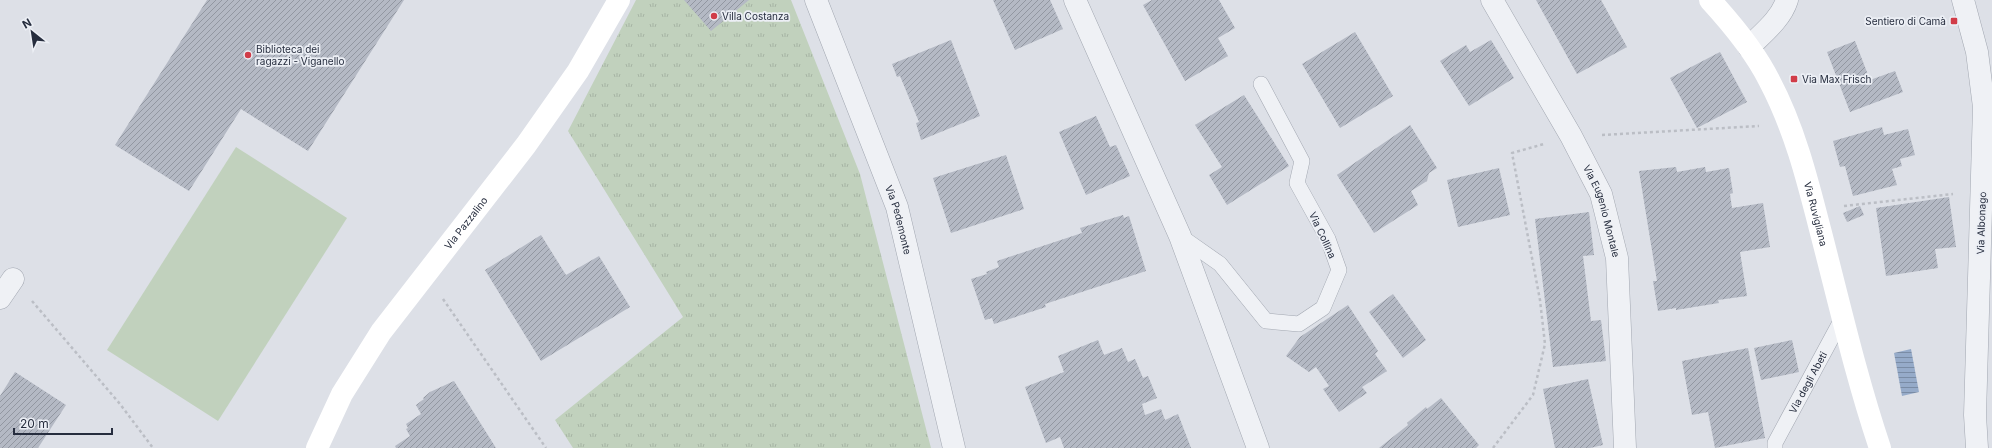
<svg xmlns="http://www.w3.org/2000/svg" width="1992" height="448" font-family="Inter,sans-serif">
  <defs>
    <pattern id="park-tufts" width="24" height="20" patternUnits="userSpaceOnUse"><rect width="24" height="20" fill="#c1d1bd"/><path d="M3 7l-1-3M5 7V3M7 7l1-3M15 17l-1-3M17 17v-4M19 17l1-3" fill="none" stroke="#a6b4a4"/></pattern>
    <pattern id="water-rules" width="6" height="5" patternUnits="userSpaceOnUse"><rect width="6" height="5" fill="#96abc9"/><path d="M0 2.5h6" fill="none" stroke="#7a8ca5"/></pattern>
    <pattern id="building-hatch" width="6" height="6" patternUnits="userSpaceOnUse"><rect width="6" height="6" fill="#b4b9c4"/><path d="M-1 1l2-2M0 6l6-6M5 7l2-2" fill="none" stroke="#9297a1"/></pattern>
  </defs>
  <rect width="100%" height="100%" fill="#dde0e7"/>
  <path fill="url(#park-tufts)" d="M636 0H791L860 174 931 448H573L555 420 683 317 568 131Z"/>
  <path fill="#c1d1bd" d="M236 147 347 218 218 421 107 350Z"/>
  <path fill="url(#water-rules)" d="M1911 349 1919 392 1902 396 1894 353Z"/>
  <g fill="url(#building-hatch)">
    <path d="M207 0H404L308 151 241 109 189 191 115 145Z"/>
    <path d="M684 0H749L711 31Z"/>
    <path d="M993 0H1050L1063 29 1015 50Z"/>
    <path d="M1152 0H1219L1235 28 1218 38 1228 56 1185 81 1143 5Z"/>
    <path d="M1536 0H1601L1627 47 1577 74Z"/>
    <path d="M1355 32 1393 96 1340 128 1302 64Z"/>
    <path d="M951 40 980 116 921 140 916 123 919 122 900 76 897 77 892 64Z"/>
    <path d="M1491 40 1514 78 1469 106 1440 61 1466 45 1470 52Z"/>
    <path d="M1855 41 1870 80 1895 71 1903 92 1850 112 1827 52Z"/>
    <path d="M1720 52 1747 102 1697 128 1670 78Z"/>
    <path d="M1244 95 1289 166 1227 205 1209 175 1222 167 1195 125Z"/>
    <path d="M1096 116 1110 147 1116 145 1130 176 1086 195 1059 132Z"/>
    <path d="M1410 125 1437 168 1429 173 1427 181 1411 191 1418 205 1374 233 1337 175Z"/>
    <path d="M1882 127 1884 135 1908 129 1915 155 1900 159 1902 166 1892 169 1897 185 1853 196 1845 166 1840 167 1833 141Z"/>
    <path d="M1006 155 1024 209 951 233 933 178Z"/>
    <path d="M1676 167 1677 172 1705 167 1706 172 1729 168 1733 193 1730 194 1732 208 1763 203 1770 247 1740 252 1747 296 1718 300 1719 303 1676 310V308L1658 311 1653 281H1657L1639 171Z"/>
    <path d="M1499 168 1510 215 1458 227 1447 180Z"/>
    <path d="M1949 197 1956 247 1935 249 1938 268 1886 276 1876 208Z"/>
    <path d="M1860 206 1864 215 1847 222 1843 213Z"/>
    <path d="M1589 212 1594 255 1583 256 1591 321 1601 320 1606 361 1553 367 1535 219Z"/>
    <path d="M1123 215 1124 218 1129 216 1146 271 1045 304 1046 307 994 324 992 318 985 320 971 279 987 274 986 272 999 267 997 261 1082 233 1080 228Z"/>
    <path d="M541 235 566 275 599 256 630 307 541 361 485 270Z"/>
    <path d="M1393 294 1426 340 1403 358 1369 312Z"/>
    <path d="M1348 305 1378 351 1375 354 1387 371 1362 387 1367 393 1339 412 1323 389 1329 386 1316 367 1309 372 1286 356 1300 337Z"/>
    <path d="M1098 340 1104 355 1122 348 1128 362 1135 359 1143 378 1148 376 1157 398 1142 404 1145 415 1161 409 1165 420 1178 414 1191 448H1064L1060 437 1046 443 1025 387 1064 372 1058 356Z"/>
    <path d="M1792 340 1799 372 1761 380 1754 348Z"/>
    <path d="M1748 348 1765 438 1715 448 1708 412 1692 415 1682 361Z"/>
    <path d="M15 372 66 405 38 448H0V396Z"/>
    <path d="M1588 379 1603 445 1590 448H1555L1543 389Z"/>
    <path d="M454 381 496 448H396L395 446 410 436 406 429 408 428 406 424 421 414 416 405 424 399 423 398 430 392Z"/>
    <path d="M1441 398 1479 445 1476 448H1379L1408 425 1407 423 1426 407 1427 409Z"/>
  </g>
  <g fill="none" stroke-linecap="round" stroke-linejoin="round">
    <defs>
      <g id="lane">
        <path d="M1180 236 1220 264 1266 321 1299 324 1323 308 1339 270 1328 239 1297 183 1302 161 1261 84"/>
        <path id="s1" d="M1775 448V443L1843 317"/>
      </g>
      <g id="street">
        <path id="s2" d="M816 0 897 207 954 448"/>
        <path d="M1075 0 1180 236 1258 448"/>
        <path id="s3" d="M1492 0 1571 136 1601 194 1617 258 1625 448"/>
        <path d="M1963 0 1977 52 1984 107 1975 415 1977 448"/>
        <path d="M1749 47C1763 33 1781 19 1787 0"/>
        <path d="M0 298 13 279"/>
      </g>
    </defs>
    <use href="#lane" stroke="#a2a7b1" stroke-width="16"/>
    <use href="#street" stroke="#a2a7b1" stroke-width="23"/>
    <g stroke="#bbbec5" stroke-width="2.5" stroke-dasharray="3 3" stroke-linecap="butt">
      <path d="M1602 135 1759 126"/>
      <path d="M1844 206 1953 194"/>
      <path d="M443 299 546 448"/>
      <path d="M32 301 120 404 153 448"/>
      <path d="M1493 448 1533 395 1545 344 1540 300 1512 153 1544 144"/>
    </g>
    <use href="#lane" stroke="#eff1f5" stroke-width="15"/>
    <use href="#street" stroke="#eff1f5" stroke-width="22"/>
    <g stroke="#fff" stroke-width="22">
      <path id="s4" d="M1710 0C1732 24 1754 50 1769 80 1794 127 1807 178 1820 229 1839 302 1856 377 1880 448"/>
      <path id="s5" d="M317 448 342 394 381 332 526 145 578 71 619 0"/>
    </g>
  </g>
  <g fill="#d13c48" stroke="#eceff5" stroke-width="1.5">
    <circle cx="714" cy="16" r="4"/>
    <rect x="1950" y="17" width="8" height="8" rx="2"/>
    <circle cx="248" cy="55" r="4"/>
    <rect x="1790" y="75" width="8" height="8" rx="2"/>
  </g>
  <g text-anchor="middle" stroke-width="3.5" stroke-linejoin="round" paint-order="stroke">
    <g font-size="10" fill="#262d3e" stroke="#eceff5" text-anchor="start">
      <text x="722" y="20">Villa Costanza</text>
      <text x="1946" y="25" text-anchor="end">Sentiero di Camà</text>
      <text x="256" y="53">Biblioteca dei<tspan x="256" dy="12">ragazzi - Viganello</tspan></text>
      <text x="1802" y="83">Via Max Frisch</text>
    </g>
    <g font-size="10" fill="#262d3e" stroke="#eceff5">
      <text dy="4" stroke="none"><textPath href="#s3" startOffset="239">Via Eugenio Montale</textPath></text>
      <text dy="4" stroke="none"><textPath href="#s4" startOffset="242">Via Ruvigliana</textPath></text>
      <text dy="4" stroke="none"><textPath href="#s2" startOffset="235">Via Pedemonte</textPath></text>
      <text dy="4" stroke="none"><textPath href="#s5" startOffset="271">Via Pazzalino</textPath></text>
      <text transform="translate(1981 223) rotate(-88)" y="4">Via Albonago</text>
      <text transform="translate(1323 235) rotate(65)" y="4">Via Collina</text>
      <text dy="4" stroke="none"><textPath href="#s1" startOffset="74">Via degli Abeti</textPath></text>
    </g>
  </g>
  <g transform="translate(32 32) rotate(330)" stroke="#eceff5" stroke-width="3" paint-order="stroke">
  <path d="M0-3L7 15L0 10L-7 15Z" fill="#262d3e"/>
  <text y="-6" font-size="11" font-weight="bold" text-anchor="middle" fill="#262d3e">N</text>
  </g>
  <path d="M14 428v6h98v-6" fill="none" stroke="#262d3e" stroke-width="2"/>
  <text x="20" y="428" font-size="12" fill="#262d3e" stroke="#eceff5" stroke-width="3" paint-order="stroke">20 m</text>
</svg>
